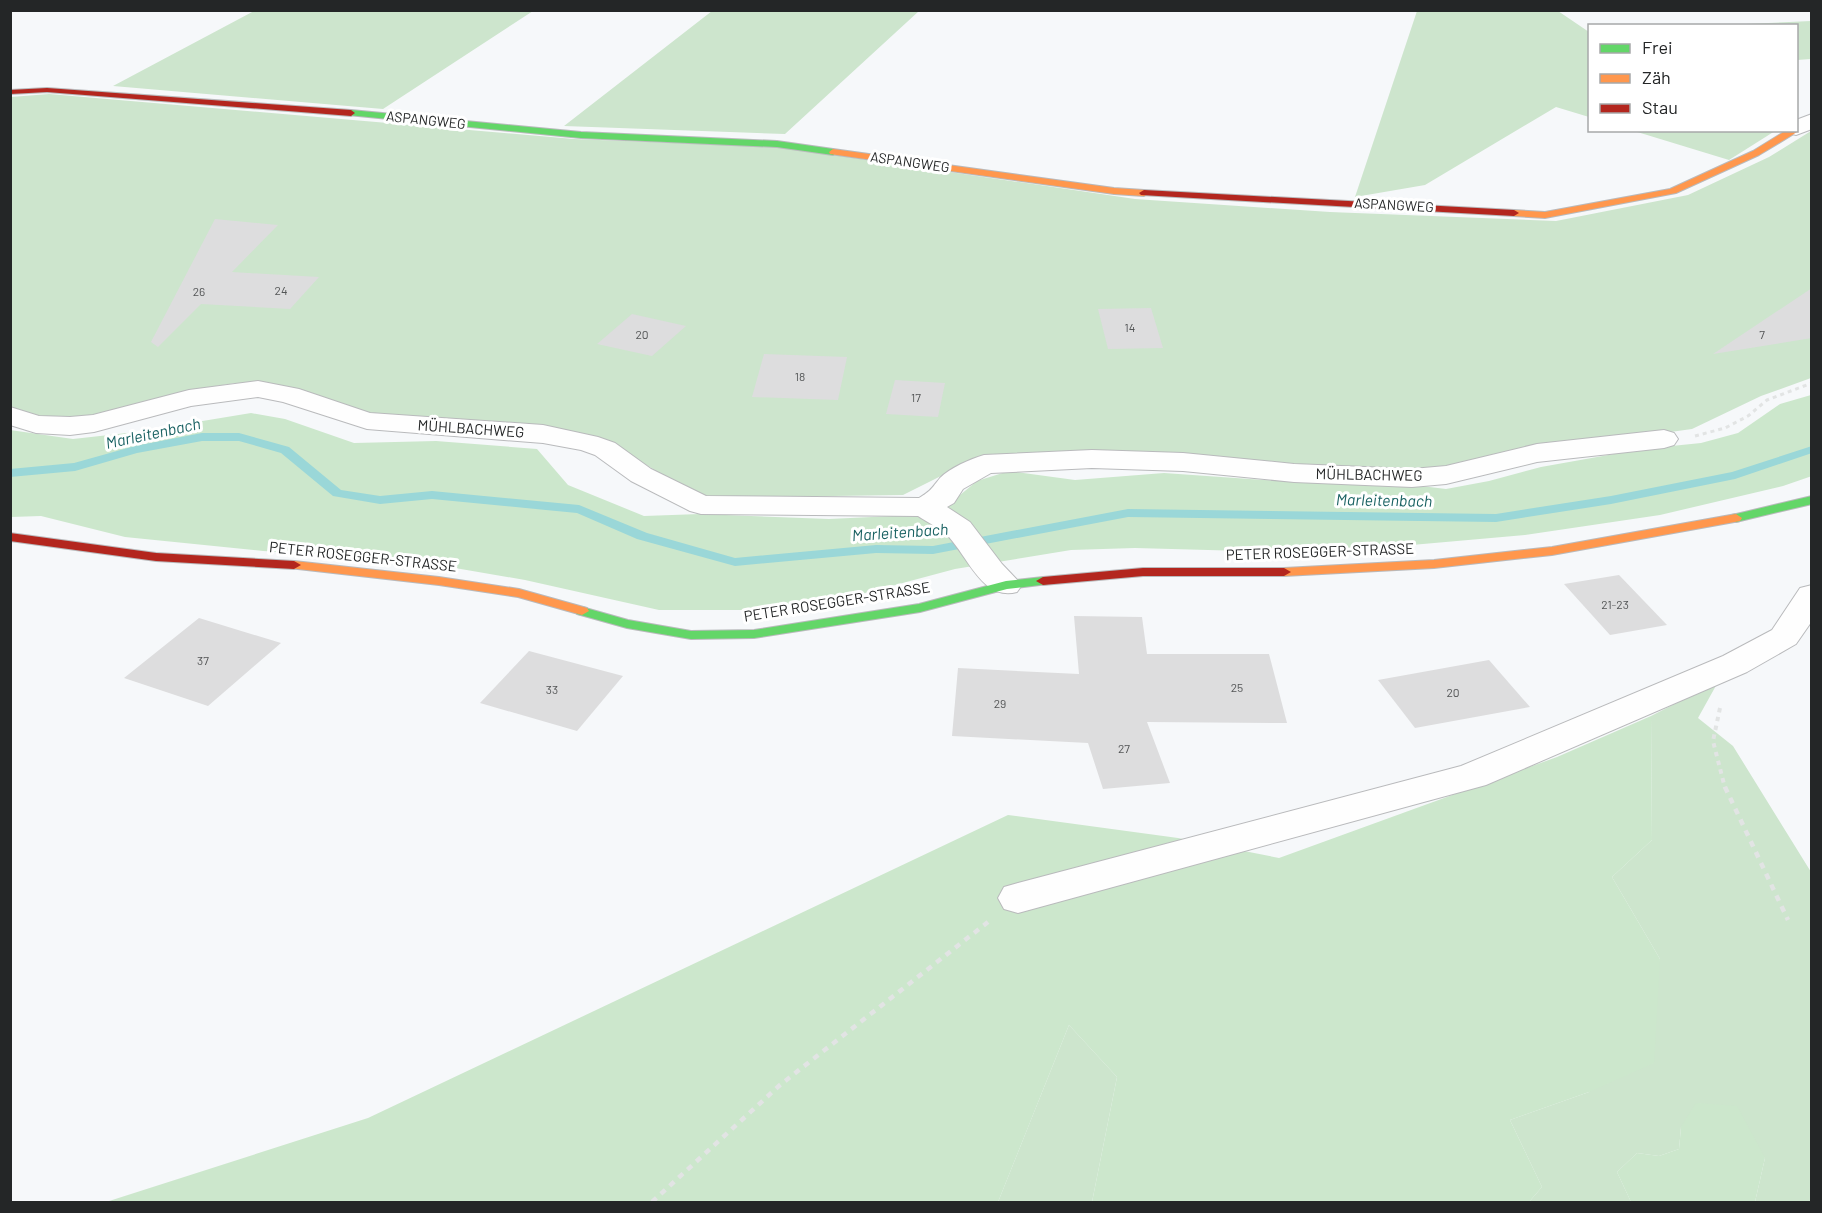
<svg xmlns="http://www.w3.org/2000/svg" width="1822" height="1213" font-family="Barlow,sans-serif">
  <rect width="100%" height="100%" fill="#f6f8fa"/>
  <g fill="#cde5cd">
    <path d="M254 11V10L533 11 383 109 113 86Z"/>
    <path d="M712 11V10L919 11 785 134 564 126Z"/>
    <path d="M1417 11H1558L1589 32V117L1556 107 1425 185 1355 197Z"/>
    <path d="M1811 21V59L1797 60 1796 26 1723 25Z"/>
    <path d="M49 94 574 139 779 147 1135 199 1330 212 1556 221 1688 195 1769 157 1811 131V378L1761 396 1692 429 1505 455 1438 470 1338 471 1155 452 1038 456 965 464 903 495 701 498 615 446 376 416 295 389 236 383 190 390 95 418 34 417 11 408V97Z"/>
    <path d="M1634 131H1775L1729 160Z"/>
    <path d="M1718 682 1698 718 1733 746 1811 872V1202H1755L1765 1158 1681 1127 1679 1149 1659 1156 1637 1153 1617 1172 1631 1202H1529L1542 1187 1510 1120 1589 1092 1660 959 1612 877 1652 840 1651 716Z"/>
    <path d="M1069 1025 1117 1077 1092 1202H998Z"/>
  </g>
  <g fill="#cce7cc">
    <path d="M1811 395 1812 476 1783 486 1660 515 1525 535 1321 553 1135 548 1071 550 955 569 854 596 751 610H659L525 580 403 559 263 551 125 537 41 516 11 517 10 430 73 439 136 432 251 413 285 419 354 443 436 441 537 449 568 485 644 516 700 514 829 519 914 515 943 509 977 481 1009 471 1075 480 1164 473 1264 480 1397 483 1446 489 1489 481 1541 467 1642 449 1701 443 1738 433 1780 404Z"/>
    <path d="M1651 716 1652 840 1612 877 1660 959 1654 1063 1589 1092 1510 1120 1542 1187 1529 1202H1092L1117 1077 1069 1025 998 1202H106L368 1118 1008 815 1178 838 1279 858 1557 757Z"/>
    <path d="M1696 1103 1737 1106 1765 1158 1755 1202H1631L1617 1172 1637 1153 1659 1156 1679 1149 1681 1127Z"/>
  </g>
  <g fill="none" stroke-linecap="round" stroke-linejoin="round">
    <path fill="#9ad7d8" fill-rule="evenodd" d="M202 433H239L289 447 341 490 380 496 432 491 579 505 647 533 735 558 876 545 933 546 1128 509 1496 514 1611 496 1732 472 1812 446V453L1735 479 1611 504 1496 522 1128 517 933 554 876 553 735 566 637 539 577 513 432 499 380 504 333 496 281 453 239 441H202L137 453 75 471 10 477V469L74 463 135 446Z"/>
  </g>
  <g fill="#ddddde">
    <path d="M215 219 278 225 232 272 319 277 290 309 201 304 158 347 151 342Z"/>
    <path d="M1812 288V338L1713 354Z"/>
    <path d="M1151 308 1163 348 1108 349 1098 309Z"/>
    <path d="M632 314 686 326 652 356 597 344Z"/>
    <path d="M764 354 847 357 838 400 752 397Z"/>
    <path d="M895 380 945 383 938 417 886 414Z"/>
    <path d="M1619 575 1667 625 1610 635 1564 584Z"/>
    <path d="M1074 616 1142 617 1147 654H1269L1287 723 1147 722 1170 783 1103 789 1088 743 952 736 958 668 1079 674Z"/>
    <path d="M199 618 281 643 208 706 124 678Z"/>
    <path d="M529 651 623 676 577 731 480 703Z"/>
    <path d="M1489 660 1530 707 1415 728 1378 680Z"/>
  </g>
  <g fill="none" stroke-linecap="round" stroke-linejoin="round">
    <defs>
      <g id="street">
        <path d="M1812 114V129L1796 135 1789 133 1787 130H1796V120Z"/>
        <path d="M258 381 299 389 370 413 543 425 598 437 615 443 651 469 706 496 919 498C931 491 932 488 940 478 950 468 970 459 984 455L1092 450 1183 453 1294 464 1412 469 1446 466 1537 444 1664 430 1674 433 1678 439 1674 445 1664 448 1537 462 1446 484 1412 487 1294 482 1183 471 1092 468 991 473 963 489 954 503 947 507 970 522 1002 564 1022 585 1017 592C983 601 969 559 949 537 942 529 928 523 918 516L701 514 690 511 631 481 595 455 581 450 543 443 367 429 283 402 258 397 191 406 94 432 70 435 36 433 10 425V407L39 416 70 417 93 415 189 390Z"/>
        <path d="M1812 585V621L1796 644 1747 672 1486 785 1018 913 1004 909 998 898 1004 887 1018 883 1461 766 1723 656 1772 630 1800 588Z"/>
      </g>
      <g id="fast">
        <path d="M351 110 581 132 777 141 833 149 837 152 833 155 777 147 581 138 348 115V111Z"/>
        <path d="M1812 496V504L1736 522 1730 518 1732 515Z"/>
        <path d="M1043 577 1050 581 1048 584 1007 589 920 612 754 638 691 639 627 628 577 614 575 611 582 607 628 620 691 631 754 630 919 604 1006 581Z"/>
      </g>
      <g id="slow">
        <path d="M1796 128 1797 132 1759 155 1676 193 1545 218 1514 216 1509 213 1514 210 1545 212 1670 189 1753 151 1787 130H1796Z"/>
        <path d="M833 149 1114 188 1144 190 1149 193 1144 196 1114 194 830 154 829 152Z"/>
        <path d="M1736 514 1742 518 1740 521 1552 555 1434 568 1284 576 1277 572 1284 568 1434 560 1552 547Z"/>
        <path d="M294 561 439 577 519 589 587 608 589 611 582 615 518 597 439 585 289 568 287 565Z"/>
      </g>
      <g id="jam">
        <path d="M47 88 351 110 355 113 351 116 47 92 10 94V90Z"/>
        <path d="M1144 190 1514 210 1519 213 1514 216 1141 195 1139 193Z"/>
        <path d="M10 533 156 553 294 561 301 565 294 569 156 561 10 541Z"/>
        <path d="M1143 568H1284L1291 572 1284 576H1143L1043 585 1036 581 1043 577Z"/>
      </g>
    </defs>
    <use href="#street" stroke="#b9babc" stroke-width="2"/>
    <use href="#fast" stroke="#b9babc" stroke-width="2"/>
    <use href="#slow" stroke="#b9babc" stroke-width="2"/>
    <use href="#jam" stroke="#b9babc" stroke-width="2"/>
    <path stroke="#e2e4e4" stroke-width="3" stroke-dasharray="4 4" stroke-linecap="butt" d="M1695 436 1725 428 1748 416 1767 400 1812 383"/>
    <path stroke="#e2e4e4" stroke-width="4" stroke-dasharray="4.5 4.5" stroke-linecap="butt" d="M1720 708 1713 741 1725 788"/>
    <g stroke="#e2e4e4" stroke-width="4.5" stroke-dasharray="6 6" stroke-linecap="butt">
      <path d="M1725 787 1788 920"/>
      <path d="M652 1202 780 1085 988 922"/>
    </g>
    <use href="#street" fill="#fefefe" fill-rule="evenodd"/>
    <use href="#fast" fill="#63d668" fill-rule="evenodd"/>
    <use href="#slow" fill="#ff974d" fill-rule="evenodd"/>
    <use href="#jam" fill="#b3261e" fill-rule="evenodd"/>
  </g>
  <g text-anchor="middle" stroke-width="6" stroke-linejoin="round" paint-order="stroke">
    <g font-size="12" fill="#535556">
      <text x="281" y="295">24</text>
      <text x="199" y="296">26</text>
      <text x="1130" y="332">14</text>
      <text x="642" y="339">20</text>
      <text x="1762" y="339">7</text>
      <text x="800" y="381">18</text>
      <text x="916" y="402">17</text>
      <text x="1615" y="609">21-23</text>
      <text x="203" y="665">37</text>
      <text x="1237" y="692">25</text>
      <text x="552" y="694">33</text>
      <text x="1453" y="697">20</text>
      <text x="1000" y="708">29</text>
      <text x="1124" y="753">27</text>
    </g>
    <g font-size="14" fill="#242627" stroke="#fff">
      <text transform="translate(426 120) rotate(6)" y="5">ASPANGWEG</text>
      <text transform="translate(910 162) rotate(8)" y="5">ASPANGWEG</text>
      <text transform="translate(1394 205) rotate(3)" y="5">ASPANGWEG</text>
    </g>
    <g font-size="15" fill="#242627" stroke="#fff">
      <text transform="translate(471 429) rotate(4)" y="5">MÜHLBACHWEG</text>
      <text transform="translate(1369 475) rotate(1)" y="5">MÜHLBACHWEG</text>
      <text transform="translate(1320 552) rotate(-2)" y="5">PETER ROSEGGER-STRASSE</text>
      <text transform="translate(363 557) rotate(6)" y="5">PETER ROSEGGER-STRASSE</text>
      <text transform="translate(837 602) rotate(-9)" y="5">PETER ROSEGGER-STRASSE</text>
    </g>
    <g font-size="16" font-style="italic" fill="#1a6263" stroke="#fff">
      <text transform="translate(153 433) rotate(-12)" y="6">Marleitenbach</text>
      <text transform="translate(1384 500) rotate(1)" y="6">Marleitenbach</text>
      <text transform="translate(900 532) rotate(-4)" y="6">Marleitenbach</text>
    </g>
  </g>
  <rect width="1822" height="1213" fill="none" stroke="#242627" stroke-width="24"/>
  <rect x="1588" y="24" width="210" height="108" fill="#ffffff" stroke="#a7a8a9" stroke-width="1.5"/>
  <rect x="1600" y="44" width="30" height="9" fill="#63d668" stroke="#a7a8a9" stroke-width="1.5"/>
  <text x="1642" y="54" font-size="18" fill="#242627">Frei</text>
  <rect x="1600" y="74" width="30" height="9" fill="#ff974d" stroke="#a7a8a9" stroke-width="1.5"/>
  <text x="1642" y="84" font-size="18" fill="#242627">Zäh</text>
  <rect x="1600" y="104" width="30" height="9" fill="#b3261e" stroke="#a7a8a9" stroke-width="1.5"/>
  <text x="1642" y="114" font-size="18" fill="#242627">Stau</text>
</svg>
